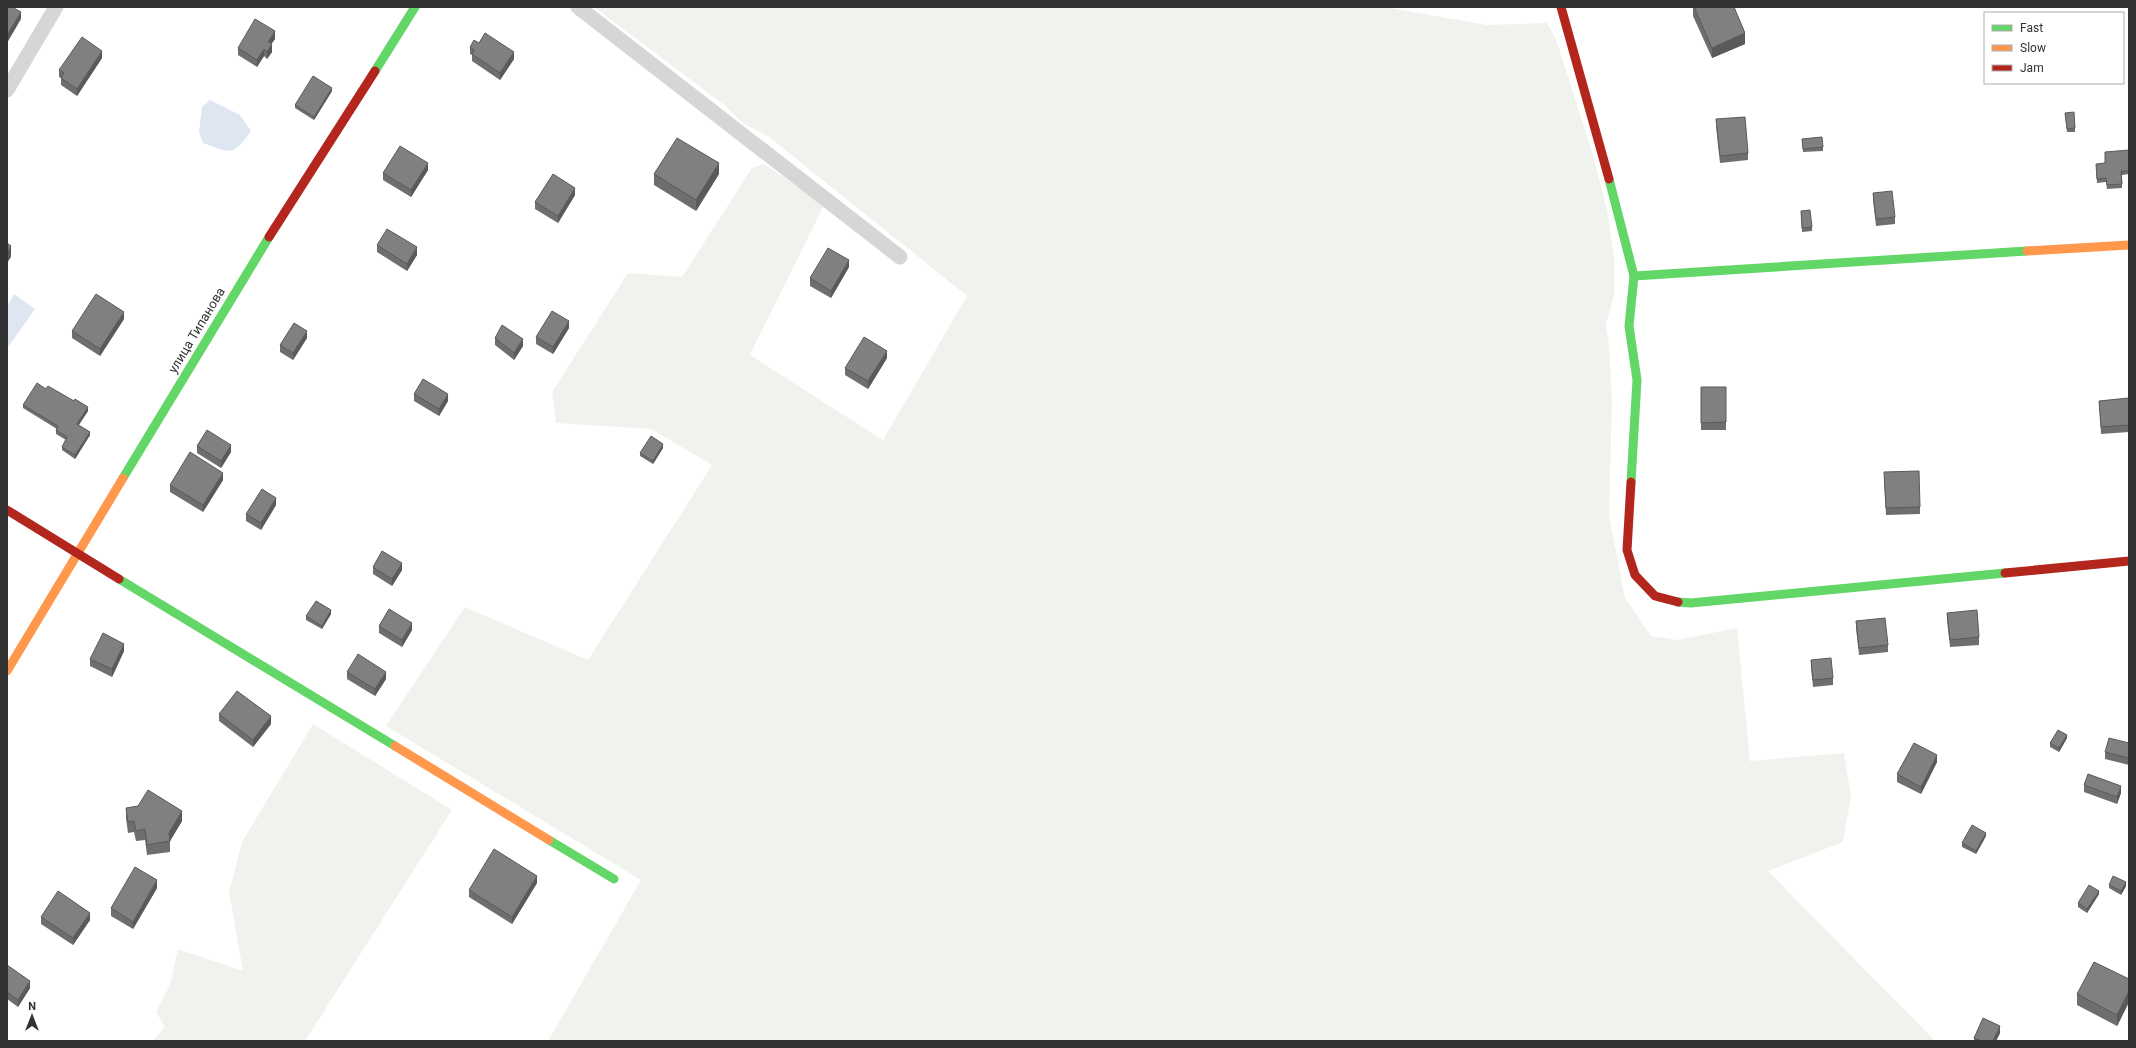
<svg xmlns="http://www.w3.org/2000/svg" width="2136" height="1048" font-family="Roboto,sans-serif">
  <rect width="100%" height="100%" fill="#fff"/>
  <g fill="#f0f3ed">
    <path d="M594 7H1384L1487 25 1547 23 1556 39 1593 155 1607 210 1614 255V295L1606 324 1609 345 1612 402 1609 515 1625 598 1651 636 1677 640 1737 628 1750 761 1844 753 1851 796 1843 842 1768 871 1935 1041H548L641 880 386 726 465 607 588 660 712 465 651 429 556 423 552 392 628 273 682 277 752 168 764 164 824 205 750 355 883 440 967 296 769 137 743 123 728 108Z"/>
    <path d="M313 724 452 810 305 1041H153L165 1027 156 1012 170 985 178 949 243 971 229 892 242 842Z"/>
  </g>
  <g fill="#dde6f1">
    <path d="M210 100 240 115 251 131C233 157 230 153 203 143L199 132 202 107Z"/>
    <path d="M14 294 35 309 8 347 7 307Z"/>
  </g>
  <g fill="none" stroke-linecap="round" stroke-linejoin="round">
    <g stroke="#d6d6d6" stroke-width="15">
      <path d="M578 7 900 257"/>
      <path d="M7 90 56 7"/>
    </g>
    <g stroke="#63d668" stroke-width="9">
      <path d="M375 71 415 7"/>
      <path d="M1609 179 1634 276 1629 326 1637 380 1631 482"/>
      <path d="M1634 276 2027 251"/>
      <path d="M123 478 269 237"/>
      <path d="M119 579 395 746"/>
      <path d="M1678 602 1691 603 2005 573"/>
      <path d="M549 840 614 879"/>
    </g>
    <g stroke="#ff974d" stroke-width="9">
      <path d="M2027 251 2129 245"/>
      <path d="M7 671 123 478"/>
      <path d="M395 746 549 840"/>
    </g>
    <g stroke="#b3261e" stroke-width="9">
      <path d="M1561 7 1609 179"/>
      <path d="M269 237 375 71"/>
      <path d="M1631 482 1627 550 1635 575 1655 596 1678 602"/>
      <path d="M7 510 119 579"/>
      <path d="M2005 573 2129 561"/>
    </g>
  </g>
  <g fill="#6e6e6e">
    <path d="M1693 7H1734L1745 44 1712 58 1693 16Z"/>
    <path d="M275 39 271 44 272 52 267 59 264 56 257 67 238 55V48Z"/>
    <path d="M479 43 514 59 500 80 472 61V55L470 54V47Z"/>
    <path d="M102 58 77 96 61 85V78L59 77V70Z"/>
    <path d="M332 91 314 120 295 108V105Z"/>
    <path d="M2065 113 2075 128V132H2067Z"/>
    <path d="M1716 119 1748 153V160L1720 163 1716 126Z"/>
    <path d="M1802 139 1823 147V151L1803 152Z"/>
    <path d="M2129 150V174L2122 175V188L2107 189 2106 182 2097 183 2096 167Z"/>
    <path d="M428 170 411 197 383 180V173Z"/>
    <path d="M654 174H719L696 211 654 185Z"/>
    <path d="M1873 193 1895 217V224L1876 226 1873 200Z"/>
    <path d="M575 195 558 223 535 209V202Z"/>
    <path d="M1801 211 1812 227V231L1802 232Z"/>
    <path d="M377 245 417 255 407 271 377 252Z"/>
    <path d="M849 267 831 298 810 286V278Z"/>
    <path d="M124 319 100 356 72 338V331Z"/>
    <path d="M569 328 553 354 536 344V337Z"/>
    <path d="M307 338 293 360 280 352V345Z"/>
    <path d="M495 338 523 346 514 360 495 345Z"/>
    <path d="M887 358 868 389 845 375V368Z"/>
    <rect x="1701" y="387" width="25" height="43"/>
    <path d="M46 389 88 411 79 425 90 435 75 459 62 450V447L66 440 56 434V430L57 429 23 408V405Z"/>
    <path d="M414 394 448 401 439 416 414 401Z"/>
    <path d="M2129 398V432L2101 434 2099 401Z"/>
    <path d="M197 446 231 452 221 468 197 453Z"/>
    <path d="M663 448 653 464 640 456V453Z"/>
    <path d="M1884 479 1920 507V514L1886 515Z"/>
    <path d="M223 480 203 512 170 492V485Z"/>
    <path d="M276 505 261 530 246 521V514Z"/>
    <path d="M373 567 402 570 392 586 373 574Z"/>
    <path d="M1947 613 1979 637V645L1950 647 1947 620Z"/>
    <path d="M331 614 322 629 306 620V616Z"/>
    <path d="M1856 621 1888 645V652L1859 655 1856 628Z"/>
    <path d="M379 626 412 630 402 647 379 633Z"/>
    <path d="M124 651 112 677 90 666V659Z"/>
    <path d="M1811 660 1833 678V685L1813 687 1811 667Z"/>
    <path d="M347 672 386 679 375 696 347 679Z"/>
    <path d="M219 714 271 724 253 747 219 721Z"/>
    <path d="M2067 738 2059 752 2050 747V743Z"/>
    <path d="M2129 743V765L2105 759V752Z"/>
    <path d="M1937 762 1921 794 1897 782V774Z"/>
    <path d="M2084 785 2121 793 2117 804 2084 792Z"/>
    <path d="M126 808 182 821 170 841V852L147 855 145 840 136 841 134 832 128 833 126 818Z"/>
    <path d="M1986 836 1976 854 1962 847V843Z"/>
    <path d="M537 883 512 924 469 897V890Z"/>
    <path d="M2109 885 2126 886 2121 895 2109 888Z"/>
    <path d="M157 888 133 929 111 916V908Z"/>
    <path d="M2099 894 2087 913 2078 907V903Z"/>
    <path d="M41 917 90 920 73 945 41 924Z"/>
    <path d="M7 965 30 988 18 1007 7 999Z"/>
    <path d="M2129 979V1002L2117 1026 2077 1005V994Z"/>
    <path d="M2000 1033 1996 1041H1974V1038Z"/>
  </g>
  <g fill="#5a5a5a">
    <path d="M21 12V19L7 43V35Z"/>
    <path d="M275 31V39L268 49V42Z"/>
    <path d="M1745 33V44L1712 58V48Z"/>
    <path d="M272 44V52L267 59V52Z"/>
    <path d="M264 49V56L257 67V60Z"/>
    <path d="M102 51V58L77 96V89Z"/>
    <path d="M514 52V59L500 80V73Z"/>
    <path d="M332 88V91L314 120V117Z"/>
    <path d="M428 163V170L411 197V190Z"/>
    <path d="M719 163V174L696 211V200Z"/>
    <path d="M575 188V195L558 223V216Z"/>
    <path d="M11 246V257L7 263V253Z"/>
    <path d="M417 247V255L407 271V264Z"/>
    <path d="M849 260V267L831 298V291Z"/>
    <path d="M124 312V319L100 356V349Z"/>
    <path d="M569 321V328L553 354V347Z"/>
    <path d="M307 331V338L293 360V353Z"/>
    <path d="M523 339V346L514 360V353Z"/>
    <path d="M887 351V358L868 389V381Z"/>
    <path d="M448 394V401L439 416V409Z"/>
    <path d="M88 407V411L77 427V424Z"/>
    <path d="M90 432V435L75 459V455Z"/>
    <path d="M663 444V448L653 464V461Z"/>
    <path d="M231 445V452L221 468V461Z"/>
    <path d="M223 473V480L203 512V505Z"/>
    <path d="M276 498V505L261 530V523Z"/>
    <path d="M402 563V570L392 586V579Z"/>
    <path d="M331 610V614L322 629V626Z"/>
    <path d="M412 623V630L402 647V640Z"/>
    <path d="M124 644V651L112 677V669Z"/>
    <path d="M386 672V679L375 696V689Z"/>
    <path d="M271 716V724L253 747V740Z"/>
    <path d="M2067 735V738L2059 752V748Z"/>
    <path d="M1937 755V762L1921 794V787Z"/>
    <path d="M2121 786V793L2117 804V797Z"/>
    <path d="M182 811V821L170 841 169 833Z"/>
    <path d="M1986 833V836L1976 854V851Z"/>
    <path d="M537 876V883L512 924V917Z"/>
    <path d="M157 880V888L133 929V922Z"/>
    <path d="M2126 882V886L2121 895V891Z"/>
    <path d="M2099 891V894L2087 913V909Z"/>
    <path d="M90 913V920L73 945V938Z"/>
    <path d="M30 981V988L18 1007V1000Z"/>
    <path d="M2129 991V1002L2117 1026V1015Z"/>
    <path d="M2000 1026V1033L1996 1041H1993Z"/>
  </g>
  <g fill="#808080" stroke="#5a5a5a">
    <path d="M7 7H12L21 12 7 35Z"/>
    <path d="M1694 7H1734L1745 33 1712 48Z"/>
    <path d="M255 19 275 31 268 42 272 44 267 52 264 49 257 60 238 48Z"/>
    <path d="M485 33 514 52 500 73 472 54 474 50 470 47 474 40 479 43Z"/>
    <path d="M82 37 102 51 77 89 61 78 64 73 59 70Z"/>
    <path d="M313 76 332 88 314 117 295 105Z"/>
    <path d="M2074 112 2075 128 2067 129 2065 113Z"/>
    <path d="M1745 117 1748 153 1720 156 1716 119Z"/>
    <path d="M1822 137 1823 147 1803 149 1802 139Z"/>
    <path d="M677 138 719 163 696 200 654 174Z"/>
    <path d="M400 146 428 163 411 190 383 173Z"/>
    <path d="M2129 150V171H2121L2122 184 2107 185 2106 178 2097 179 2096 164 2105 163V152Z"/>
    <path d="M553 174 575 188 558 216 535 202Z"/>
    <path d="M1892 191 1895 217 1876 219 1873 193Z"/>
    <path d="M1810 210 1812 227 1802 228 1801 211Z"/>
    <path d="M387 229 417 247 407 264 377 245Z"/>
    <path d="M7 243 11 246 7 253Z"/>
    <path d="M828 248 849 260 831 291 810 278Z"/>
    <path d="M96 294 124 312 100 349 72 331Z"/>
    <path d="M552 311 569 321 553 347 536 337Z"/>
    <path d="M294 323 307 331 293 353 280 345Z"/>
    <path d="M502 325 523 339 514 353 495 338Z"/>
    <path d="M864 337 887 351 868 381 845 368Z"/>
    <path d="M423 379 448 394 439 409 414 394Z"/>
    <path d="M37 383 46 389 48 386 74 401 75 399 88 407 77 424 90 432 75 455 62 447 67 437 56 430 58 426 23 405Z"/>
    <path d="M1701 387H1726V422L1701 423Z"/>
    <path d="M2129 398V425L2101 427 2099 401Z"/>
    <path d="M207 430 231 445 221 461 197 446Z"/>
    <path d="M651 436 663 444 653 461 640 453Z"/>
    <path d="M190 452 223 473 203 505 170 485Z"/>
    <path d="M1919 471 1920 507 1886 508 1884 472Z"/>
    <path d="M262 489 276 498 261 523 246 514Z"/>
    <path d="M382 551 402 563 392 579 373 567Z"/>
    <path d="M316 601 331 610 322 626 306 616Z"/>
    <path d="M389 609 412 623 402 640 379 626Z"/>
    <path d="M1977 610 1979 637 1950 640 1947 613Z"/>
    <path d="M1885 618 1888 645 1859 648 1856 621Z"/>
    <path d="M103 633 124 644 112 669 90 659Z"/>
    <path d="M358 654 386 672 375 689 347 672Z"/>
    <path d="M1831 658 1833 678 1813 680 1811 660Z"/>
    <path d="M237 691 271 716 253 740 219 714Z"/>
    <path d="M2058 730 2067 735 2059 748 2050 743Z"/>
    <path d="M2109 738 2129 743V758L2105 752Z"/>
    <path d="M1914 743 1937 755 1921 787 1897 774Z"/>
    <path d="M2088 774 2121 786 2117 797 2084 785Z"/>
    <path d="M148 790 182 811 169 833 170 841 147 845 145 829 136 831 134 821 128 822 126 808 138 806Z"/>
    <path d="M1972 825 1986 833 1976 851 1962 843Z"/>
    <path d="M494 849 537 876 512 917 469 890Z"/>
    <path d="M135 867 157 880 133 922 111 908Z"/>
    <path d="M2113 876 2126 882 2121 891 2109 885Z"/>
    <path d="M2089 885 2099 891 2087 909 2078 903Z"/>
    <path d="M58 891 90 913 73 938 41 917Z"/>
    <path d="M2094 962 2129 979V991L2117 1015 2077 994Z"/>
    <path d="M7 965 30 981 18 1000 7 992Z"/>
    <path d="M1983 1018 2000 1026 1993 1041H1982L1974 1038Z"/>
  </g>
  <g text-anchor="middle" stroke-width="4" stroke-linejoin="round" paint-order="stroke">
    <g font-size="13" fill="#323232" stroke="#fff">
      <text transform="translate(196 330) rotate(-59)" y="5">улица Типанова</text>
    </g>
  </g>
  <rect width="2136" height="1048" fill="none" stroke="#323232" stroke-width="16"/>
  <rect x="1984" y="12" width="140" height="72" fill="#ffffff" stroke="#adadad"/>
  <rect x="1992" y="25" width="20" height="6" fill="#63d668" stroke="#adadad"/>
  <text x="2020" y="32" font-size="12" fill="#323232">Fast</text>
  <rect x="1992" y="45" width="20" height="6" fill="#ff974d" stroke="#adadad"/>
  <text x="2020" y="52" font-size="12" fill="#323232">Slow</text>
  <rect x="1992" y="65" width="20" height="6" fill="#b3261e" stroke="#adadad"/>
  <text x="2020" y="72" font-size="12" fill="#323232">Jam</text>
  <g transform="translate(32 1016)" stroke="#ffffff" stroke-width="3" paint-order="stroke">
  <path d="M0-3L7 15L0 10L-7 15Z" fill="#323232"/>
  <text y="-6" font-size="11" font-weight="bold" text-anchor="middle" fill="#323232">N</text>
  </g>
</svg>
